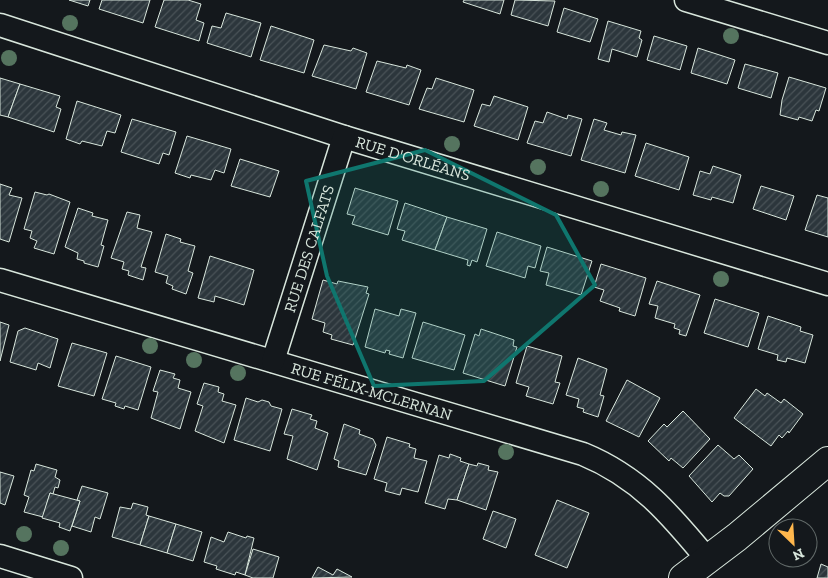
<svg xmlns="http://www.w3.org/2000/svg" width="828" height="578" font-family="'Zilla Slab',serif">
  <defs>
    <pattern id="building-hatch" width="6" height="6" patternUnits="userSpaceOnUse" patternTransform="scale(1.25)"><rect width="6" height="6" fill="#2c363c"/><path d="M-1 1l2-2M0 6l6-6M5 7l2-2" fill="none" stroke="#4a5358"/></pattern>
  </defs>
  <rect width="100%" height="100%" fill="#14181c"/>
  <g fill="url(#building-hatch)" stroke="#d8e6dc">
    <path d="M69 0H90L88 6Z"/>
    <path d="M102 0H150L143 23 99 9Z"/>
    <path d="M164 0H188L201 4 196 20 204 23 199 41 155 27Z"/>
    <path d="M464 0H504L500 14 463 2Z"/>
    <path d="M515 0 555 1 548 26 511 15Z"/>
    <path d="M564 8 598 19 590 42 557 32Z"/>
    <path d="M226 13 261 23 251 57 207 43 212 26 221 28Z"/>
    <path d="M608 21 641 31 639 38 642 40 637 57 612 49 609 62 598 59Z"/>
    <path d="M271 26 314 40 304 73 260 60Z"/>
    <path d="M654 36 687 46 680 70 647 60Z"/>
    <path d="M324 45 351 51 353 48 367 53 356 89 312 76Z"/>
    <path d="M698 48 735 60 727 84 691 73Z"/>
    <path d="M377 61 406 68 407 65 421 70 409 105 366 92Z"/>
    <path d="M745 64 778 73 771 98 738 88Z"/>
    <path d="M789 77 826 88 819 111 816 110 812 121 799 117 798 120 780 115 782 100Z"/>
    <path d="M0 78 20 84 8 117 0 115Z"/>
    <path d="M436 78 474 90 464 122 419 109 427 88 432 89Z"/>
    <path d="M20 84 60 96 56 107 61 109 54 132 8 117Z"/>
    <path d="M494 96 528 107 518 140 474 126 482 104 490 106Z"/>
    <path d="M77 101 121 115 115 133 107 131 102 146 82 141 80 144 66 139Z"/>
    <path d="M547 112 567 119 568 115 582 119 571 156 527 143 535 121 543 123Z"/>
    <path d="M132 119 176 132 169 155 163 153 159 164 121 152Z"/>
    <path d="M594 119 607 123 604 130 621 135 622 132 636 135 625 173 581 160Z"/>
    <path d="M187 136 231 149 224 173 215 170 211 180 191 175 190 178 175 173Z"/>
    <path d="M646 143 689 157 679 190 635 176Z"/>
    <path d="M240 159 279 171 270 197 231 186Z"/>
    <path d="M713 166 741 175 733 203 712 197 711 200 693 195 700 171 710 174Z"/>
    <path d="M0 184 12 188 9 195 22 198 9 242 0 239Z"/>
    <path d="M761 186 794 196 786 220 753 209Z"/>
    <path d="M355 188 398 201 388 235 352 224 355 216 347 214Z"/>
    <path d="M35 192 47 195 49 194 70 202 54 254 34 248 37 241 30 238 32 231 24 229Z"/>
    <path d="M817 195 828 198V237L805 230Z"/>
    <path d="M405 203 447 217 435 250 402 240 405 231 397 229Z"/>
    <path d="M78 208 93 213 92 216 108 220 101 245 104 246 98 267 84 263V261L77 259 78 253 65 247Z"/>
    <path d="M127 212 140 215 137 228 152 232 141 267 146 268 143 280 128 275 129 271 122 269 124 262 111 258Z"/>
    <path d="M447 217 487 229 477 262 472 260 470 266 467 265 468 260 435 250Z"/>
    <path d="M497 232 541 246 535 268 528 266 525 278 486 266Z"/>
    <path d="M166 234 181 239 180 242 195 246 188 271 193 273 186 294 172 289 173 286 166 283 168 276 155 272Z"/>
    <path d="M547 247 592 261 581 295 546 285 549 273 540 271Z"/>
    <path d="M210 256 254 270 244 305 215 296 214 302 198 298Z"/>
    <path d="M601 264 646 278 635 316 619 311 620 308 600 301 604 290 594 287Z"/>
    <path d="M323 280 337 284 338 281 368 287 366 293 369 294 353 345 331 339 332 335 323 332 325 323 312 319Z"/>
    <path d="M657 281 700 295 686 336 679 334 680 330 674 328 675 324 655 318 658 306 649 304Z"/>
    <path d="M715 299 759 313 748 347 704 333Z"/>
    <path d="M375 309 399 316 401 309 416 313 403 358 389 354 390 351 386 350 385 353 365 347Z"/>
    <path d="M768 316 801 327 800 331 813 335 805 363 787 358 786 362 777 360 778 355 758 349Z"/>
    <path d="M0 322 9 325 0 361Z"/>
    <path d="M423 322 465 335 454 370 412 358Z"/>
    <path d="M25 328 58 339 50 368 38 363 36 370 10 362 18 331Z"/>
    <path d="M481 329 514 340 513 346 517 347 505 386 463 373 475 334 479 336Z"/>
    <path d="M72 343 107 353 94 396 58 386Z"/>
    <path d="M527 346 562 356 555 382 560 383 553 404 526 396 529 387 516 383Z"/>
    <path d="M116 356 151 367 138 410 125 406 124 409 115 406 116 403 102 399Z"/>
    <path d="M578 358 607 369 600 395 604 396 598 417 583 412 584 409 577 407 579 399 566 395Z"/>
    <path d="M160 370 175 374 173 378 180 380 178 388 191 392 180 429 151 418 158 392 153 391Z"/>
    <path d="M627 380 660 398 639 437 606 421Z"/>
    <path d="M204 383 219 387 218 392 224 394 222 401 236 405 224 443 195 431 203 406 197 404Z"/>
    <path d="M756 389 765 396 767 393 781 403 784 399 803 414 789 433 788 431 782 438 779 435 771 446 734 418Z"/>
    <path d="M246 398 258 402 262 400 269 402 271 406 282 409 270 451 234 440Z"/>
    <path d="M292 409 312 415 310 419 317 421 315 428 328 433 317 470 287 459 293 436 284 434Z"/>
    <path d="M683 411 710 439 683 468 671 458 669 461 648 441 664 424 667 427Z"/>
    <path d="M344 424 360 430 359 434 373 439 376 445 366 475 338 467 339 461 334 459Z"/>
    <path d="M387 437 410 444 409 447 416 449 414 458 427 461 418 492 402 488 400 495 385 491 387 483 374 479Z"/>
    <path d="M718 445 734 459 739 455 753 469 729 496H724L720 493 712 502 689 476Z"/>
    <path d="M450 454 461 458 460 461 469 464 457 500 448 499 445 509 425 503 439 455 449 458Z"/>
    <path d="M478 463 489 466 488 470 498 472 486 510 457 500 469 464 477 466Z"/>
    <path d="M36 464 57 470 55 477 60 480 58 488 55 487 53 494 50 493 43 517 24 512 29 497 24 495 31 470 34 471Z"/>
    <path d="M0 472 14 476 5 505 0 503Z"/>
    <path d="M82 486 108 493 100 519 95 517 91 532 72 526 80 501 77 500Z"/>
    <path d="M50 493 80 501 70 531 59 527 60 523 42 518Z"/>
    <path d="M557 500 589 513 567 568 535 555Z"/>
    <path d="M133 503 148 507 146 515 149 516 140 545 112 537 120 507 131 509Z"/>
    <path d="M493 511 516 519 506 548 483 539Z"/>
    <path d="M149 516 176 524 167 553 140 545Z"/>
    <path d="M176 524 202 532 193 561 167 553Z"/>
    <path d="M228 532 246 538 247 536 254 538 245 575 236 572 235 575 216 569 217 566 204 562 211 537 224 542Z"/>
    <path d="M253 549 279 557 273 578H253L245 575Z"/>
    <path d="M821 564 828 567V578H817Z"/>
    <path d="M318 567 333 575 337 569 352 577 312 578Z"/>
  </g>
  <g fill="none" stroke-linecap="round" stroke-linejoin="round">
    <defs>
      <g id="minor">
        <path d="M686 0 828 43"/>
        <path id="s1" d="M0 25 344 137 828 284"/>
        <path id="s2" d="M0 280 583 454C639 477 670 514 708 560"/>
        <path id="s3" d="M273 361 344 137"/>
        <path d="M0 556 71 578"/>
      </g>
      <path id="major" d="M683 578 737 537 828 461"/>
    </defs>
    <use href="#minor" stroke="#d8e6dc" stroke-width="25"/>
    <use href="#major" stroke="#d8e6dc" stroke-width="30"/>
    <use href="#minor" stroke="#14181c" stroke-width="22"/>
    <use href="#major" stroke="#14181c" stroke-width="28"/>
  </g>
  <g fill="#55745f">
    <circle cx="70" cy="23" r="8"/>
    <circle cx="731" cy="36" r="8"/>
    <circle cx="9" cy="58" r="8"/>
    <circle cx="452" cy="144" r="8"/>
    <circle cx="538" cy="167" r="8"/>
    <circle cx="601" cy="189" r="8"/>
    <circle cx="721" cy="279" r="8"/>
    <circle cx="150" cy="346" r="8"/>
    <circle cx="194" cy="360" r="8"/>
    <circle cx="238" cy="373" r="8"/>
    <circle cx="506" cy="452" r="8"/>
    <circle cx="24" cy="534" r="8"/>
    <circle cx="61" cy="548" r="8"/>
  </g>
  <path fill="#0f766e" fill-opacity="0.2" stroke="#0f766e" stroke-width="4" stroke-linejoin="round" d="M425 150 556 215 595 285 484 381 374 386 327 276 306 181Z"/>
  <g text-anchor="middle" stroke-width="4" stroke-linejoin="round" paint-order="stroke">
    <g font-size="16" fill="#d8e6dc" stroke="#14181c">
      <text dy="6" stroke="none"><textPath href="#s1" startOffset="434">RUE D'ORLÉANS</textPath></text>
      <text dy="6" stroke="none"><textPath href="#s3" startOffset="118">RUE DES CALFATS</textPath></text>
      <text dy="6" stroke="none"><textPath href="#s2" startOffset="388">RUE FÉLIX-MCLERNAN</textPath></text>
    </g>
  </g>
  <g transform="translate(793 543) rotate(155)"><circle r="24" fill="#14181c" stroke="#626a69"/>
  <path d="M0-4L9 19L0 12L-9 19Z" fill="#ffb74d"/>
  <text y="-8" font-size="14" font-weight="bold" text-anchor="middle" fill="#d8e6dc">N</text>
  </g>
</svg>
